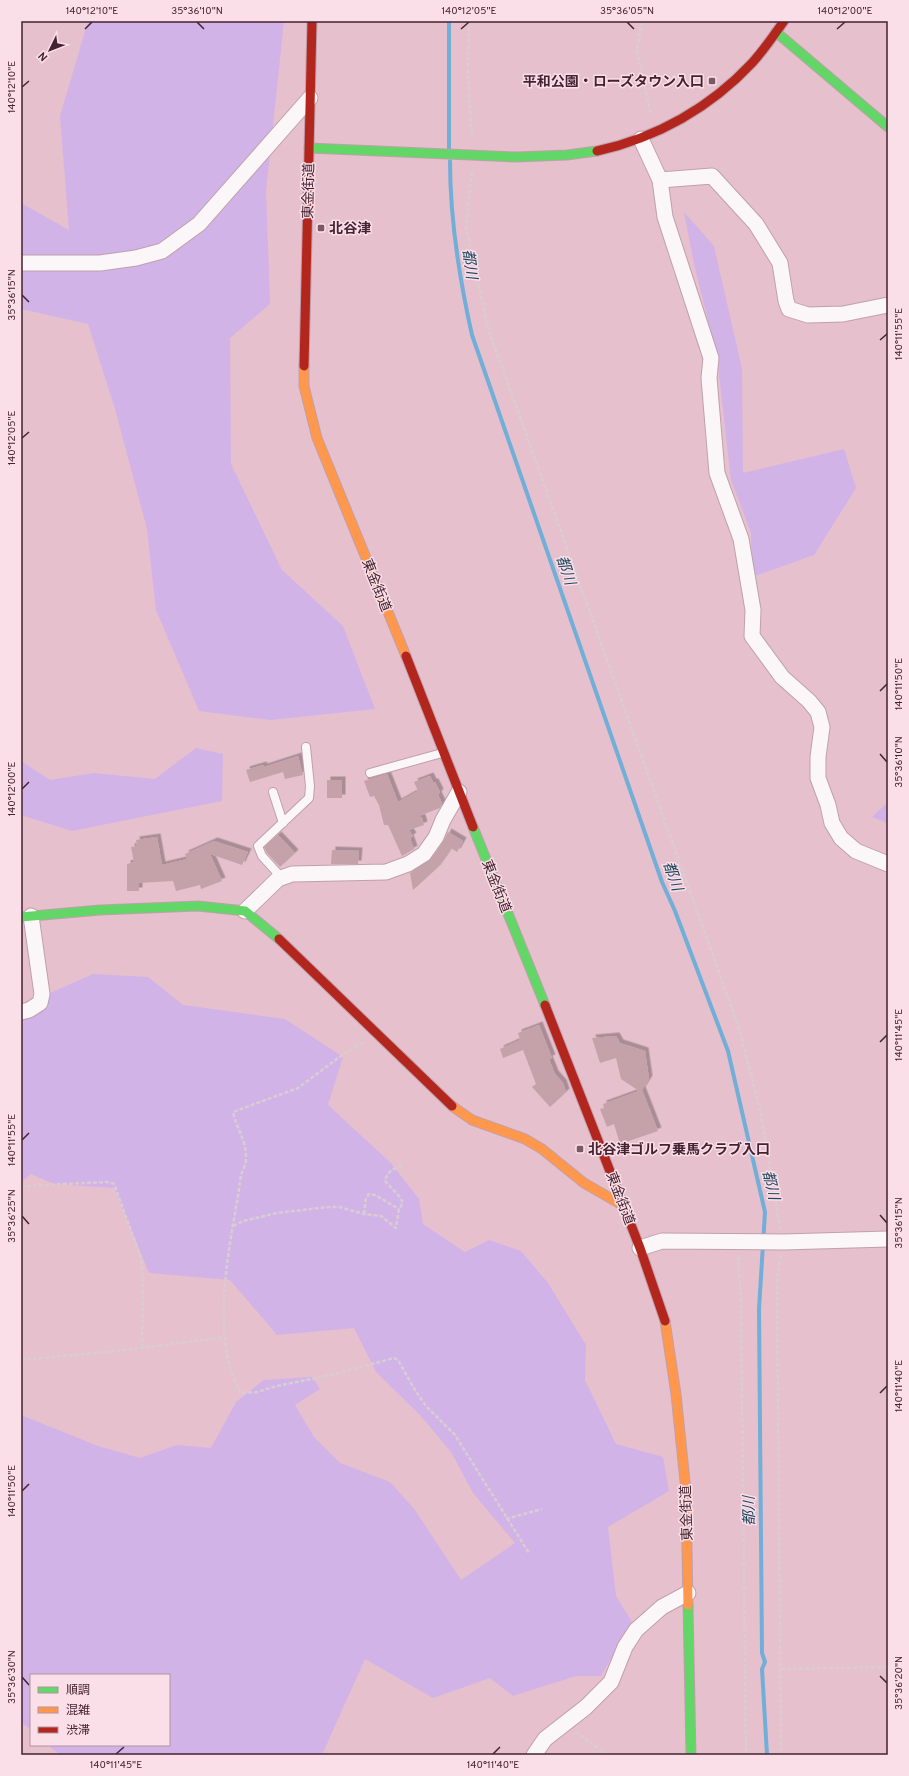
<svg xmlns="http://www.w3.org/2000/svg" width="909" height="1776" font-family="Overpass,'Noto Sans JP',sans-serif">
  <defs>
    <filter id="shadow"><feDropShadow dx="3.5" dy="-3.5" stdDeviation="0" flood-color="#0004"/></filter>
  </defs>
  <rect width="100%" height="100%" fill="#e6c0cd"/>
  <g fill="#d1b3e8">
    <path d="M88 21H284L266 192 270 304 230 338 231 464 282 570 343 626 375 709 271 720 199 711 156 610 147 529 115 409 88 324 21 309V203L69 230 60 116Z"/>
    <path d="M684 212 714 246 742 369 743 473 844 449 856 488 814 555 752 577 751 533 731 480 717 357 694 264Z"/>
    <path d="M196 748 223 754 222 801 72 831 21 815V761L50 780 94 773 155 779Z"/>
    <path d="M888 802V823L872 817Z"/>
    <path d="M93 974 148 977 183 1005 285 1019 343 1057 328 1105 391 1163 419 1199 423 1224 465 1252 489 1240 521 1251 548 1283 586 1345 585 1380 616 1444 663 1457 669 1491 608 1527 616 1596 632 1622 601 1676H576L513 1696 490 1678 433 1698 365 1659 322 1755H60L48 1745H169V1675H31V1730L21 1722V1415L98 1446 140 1458 177 1445 211 1448 236 1402 264 1380 312 1377 320 1389 295 1405 314 1437 340 1463 390 1482 415 1510 461 1580 515 1543 473 1493 451 1452 420 1415 376 1372 354 1328 277 1335 230 1280 149 1273 114 1188 54 1184 31 1174 21 1182V1006Z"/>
  </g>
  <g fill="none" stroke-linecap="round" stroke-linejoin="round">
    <g stroke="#71aed8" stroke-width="4">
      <path d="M449 21V149"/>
      <path d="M450 161C450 221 459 277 472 335L662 882 675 911 728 1051 765 1212 759 1309 762 1653 765 1662 762 1669 767 1755"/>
    </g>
  </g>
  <g fill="#c5a2a9" filter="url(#shadow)">
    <path d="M298 756 303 775 285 779 283 772 250 782 246 770 263 765 264 767Z"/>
    <path d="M387 774 398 802 418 791 414 782 430 776 433 782H435L440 792 438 795 442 803 440 808 419 816 422 818 424 825 409 830 413 836 410 838 414 849 402 856 388 825H384L379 805 374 796 370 797 364 781Z"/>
    <rect x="327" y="780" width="15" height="18"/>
    <path d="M448 832 463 841 457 852 451 848 437 868 413 890 410 873 431 859 443 842Z"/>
    <path d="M278 835 295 853 280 867 267 853 264 847Z"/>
    <path d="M157 837 162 865 187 859 185 854 214 841 248 852 242 865 210 854 222 881 201 889 200 885 176 891 173 881 139 883V891H127V864L134 862 131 847 137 846 136 840Z"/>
    <path d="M332 850 359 851 358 864H331Z"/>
    <path d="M539 1025 552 1058 549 1059 555 1074 563 1083 566 1092 550 1107 532 1087 536 1084 523 1050 503 1058 500 1049 520 1040 518 1033Z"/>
    <path d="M616 1036 620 1043 645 1051 649 1079 642 1090 658 1131 620 1144 614 1124 607 1127 600 1109 604 1108 603 1104 639 1091 621 1079 616 1058 600 1063 592 1038Z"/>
  </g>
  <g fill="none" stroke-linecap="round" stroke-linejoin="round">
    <defs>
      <g id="lane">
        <path d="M370 773 442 753"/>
        <path d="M273 792 283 823"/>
        <path d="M282 878 262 856 258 846 309 798 310 786 306 747"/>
      </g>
      <g id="street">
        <path d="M641 139 660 180 665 217 711 358 709 378 717 473 741 539 753 610 752 636 782 677 809 701 818 712 822 727 818 757V778L828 805 832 823 841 838 856 851 888 864"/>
        <path d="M660 180 712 176 756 224 780 263 786 301 789 309 808 315 843 314 888 305"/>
        <path d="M21 263H100L136 258 162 251 199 224 310 98"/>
        <path d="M245 911 278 879 292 874 386 872 408 864 424 854 436 837 443 820 459 792"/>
        <path d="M21 1012 29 1010 40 1003 42 994 31 916"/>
        <path d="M640 1248 662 1241 783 1242 888 1239"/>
        <path d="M534 1755 545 1739 586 1707 611 1682 625 1647 636 1630 662 1607 688 1593"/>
      </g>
      <g id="fast">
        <path d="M776 32 888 127"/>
        <path d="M309 148 516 157 567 155 597 151"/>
        <path d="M473 827 545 1005"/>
        <path d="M21 917 100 910 198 906 245 911 279 939"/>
        <path d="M688 1605 691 1755"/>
      </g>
      <g id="slow">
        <path d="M304 366V386L317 438 406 656"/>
        <path d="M452 1106 472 1120 525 1139 542 1149 584 1183 624 1206"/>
        <path d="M665 1321 676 1394 686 1491 688 1605"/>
      </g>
      <g id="jam">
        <path d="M597 151C657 138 711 107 752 63 764 50 774 35 784 21"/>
        <path d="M304 366 312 21"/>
        <path d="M406 656 473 827"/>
        <path d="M279 939 452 1106"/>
        <path d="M545 1005 640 1248 665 1321"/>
      </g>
    </defs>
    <use href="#lane" stroke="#c0a0ac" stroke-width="10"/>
    <use href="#street" stroke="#c0a0ac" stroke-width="17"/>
    <use href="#fast" stroke="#c0a0ac" stroke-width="11"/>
    <use href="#slow" stroke="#c0a0ac" stroke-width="11"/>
    <use href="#jam" stroke="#c0a0ac" stroke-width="11"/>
    <g stroke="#dacdd2" stroke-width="2.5" stroke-dasharray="4 2" stroke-linecap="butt">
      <path d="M469 21 468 75 472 138"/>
      <path d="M642 21 637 50 651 115"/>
      <path d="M472 172 466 227 488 328 739 1028 760 1110 780 1229"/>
      <path d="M363 1042 338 1058 298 1088 233 1112C237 1130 246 1139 246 1158 246 1164 243 1170 241 1175 240 1182 239 1189 238 1196 228 1254 210 1341 241 1393L257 1392 277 1386 331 1375 394 1358 398 1360 415 1390 426 1406 455 1435 529 1553"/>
      <path d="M21 1186 107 1182 114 1184 141 1258 143 1277 142 1348"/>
      <path d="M364 1214 366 1198 369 1194 375 1195 399 1209"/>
      <path d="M233 1226 243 1221 277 1213 328 1207H339L364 1214 381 1216 396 1228 399 1209 403 1203 400 1197 385 1181C387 1171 396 1167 404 1165"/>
      <path d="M781 1255 777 1281 781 1755"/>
      <path d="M738 1256 741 1301 746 1755"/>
      <path d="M21 1360 133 1349 224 1337"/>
      <path d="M506 1519 542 1509"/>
      <path d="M781 1669 888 1667"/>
      <path d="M575 1732 608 1755"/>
    </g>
    <use href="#lane" stroke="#fbf6f8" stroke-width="8"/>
    <use href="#street" stroke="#fbf6f8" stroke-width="15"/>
    <use href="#fast" stroke="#63d668" stroke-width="9"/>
    <use href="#slow" stroke="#ff974d" stroke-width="9"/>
    <use href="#jam" stroke="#b3261e" stroke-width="9"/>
  </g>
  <path fill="none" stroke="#442230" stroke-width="1.5" d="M197 22 204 29M627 22 634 29M85 29 92 22M461 29 469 22M837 29 845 22M22 87 29 81M22 295 29 302M880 340 887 334M22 438 29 432M880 691 887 684M880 754 887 762M22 789 29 782M880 1042 887 1035M22 1140 29 1133M880 1215 887 1223M22 1216 29 1224M880 1393 887 1386M22 1491 29 1484M880 1676 887 1683M22 1677 29 1685M116 1754 124 1747M493 1754 500 1747"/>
  <g fill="#7d5967" stroke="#fbdfe8" stroke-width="1.5">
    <rect x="708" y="77" width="8" height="8" rx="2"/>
    <rect x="317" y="224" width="8" height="8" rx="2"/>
    <rect x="576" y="1145" width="8" height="8" rx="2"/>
  </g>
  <g text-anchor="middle" stroke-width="3" stroke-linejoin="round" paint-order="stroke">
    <g font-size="14" font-weight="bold" fill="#442230" stroke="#fbdfe8" text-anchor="start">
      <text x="704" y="86" text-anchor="end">平和公園・ローズタウン入口</text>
      <text x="329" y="233">北谷津</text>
      <text x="588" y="1154">北谷津ゴルフ乗馬クラブ入口</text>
    </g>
    <g font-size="14" fill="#442230" stroke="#fbdfe8">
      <text transform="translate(308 191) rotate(-89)" y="5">東金街道</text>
      <text transform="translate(377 585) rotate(68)" y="5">東金街道</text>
      <text transform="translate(497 886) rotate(68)" y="5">東金街道</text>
      <text transform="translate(621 1198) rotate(69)" y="5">東金街道</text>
      <text transform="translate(686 1513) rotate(-92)" y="5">東金街道</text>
    </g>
    <g font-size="15" font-style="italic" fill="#1e485f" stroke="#fbdfe8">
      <text transform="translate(470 264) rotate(82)" y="5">都川</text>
      <text transform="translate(566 570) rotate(71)" y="5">都川</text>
      <text transform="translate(673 876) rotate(70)" y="5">都川</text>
      <text transform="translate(771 1185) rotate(77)" y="5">都川</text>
      <text transform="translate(749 1511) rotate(-91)" y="5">都川</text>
    </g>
  </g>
  <rect width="909" height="1776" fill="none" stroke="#fbdfe8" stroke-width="44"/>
  <rect x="30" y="1674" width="140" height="72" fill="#fbdfe8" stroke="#b2939e"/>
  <rect x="38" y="1687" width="20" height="6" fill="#63d668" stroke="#b2939e"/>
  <text x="66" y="1694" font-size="12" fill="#442230">順調</text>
  <rect x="38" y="1707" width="20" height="6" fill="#ff974d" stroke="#b2939e"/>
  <text x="66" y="1714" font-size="12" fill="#442230">混雑</text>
  <rect x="38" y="1727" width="20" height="6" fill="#b3261e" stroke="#b2939e"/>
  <text x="66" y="1734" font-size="12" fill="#442230">渋滞</text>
  <g transform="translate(50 50) rotate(227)" stroke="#fbdfe8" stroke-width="3" paint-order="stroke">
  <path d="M0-3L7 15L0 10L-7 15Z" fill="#442230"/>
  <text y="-6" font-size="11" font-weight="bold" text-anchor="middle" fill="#442230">N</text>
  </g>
  <rect x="22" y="22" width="865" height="1732" fill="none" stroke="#442230" stroke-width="1.5"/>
  <g font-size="10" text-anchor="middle" fill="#442230">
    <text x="92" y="14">140°12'10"E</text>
    <text x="197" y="14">35°36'10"N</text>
    <text x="469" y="14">140°12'05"E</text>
    <text x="627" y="14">35°36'05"N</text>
    <text x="845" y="14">140°12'00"E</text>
    <text transform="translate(11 87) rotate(-90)" y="4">140°12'10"E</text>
    <text transform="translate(11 295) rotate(-90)" y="4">35°36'15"N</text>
    <text transform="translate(898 334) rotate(-90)" y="4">140°11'55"E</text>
    <text transform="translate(11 438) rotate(-90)" y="4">140°12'05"E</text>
    <text transform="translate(898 684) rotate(-90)" y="4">140°11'50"E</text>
    <text transform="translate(898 762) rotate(-90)" y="4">35°36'10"N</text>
    <text transform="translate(11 789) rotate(-90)" y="4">140°12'00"E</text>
    <text transform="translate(898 1035) rotate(-90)" y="4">140°11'45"E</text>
    <text transform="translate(11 1140) rotate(-90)" y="4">140°11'55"E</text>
    <text transform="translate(11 1216) rotate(-90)" y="4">35°36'25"N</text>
    <text transform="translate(898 1223) rotate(-90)" y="4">35°36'15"N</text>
    <text transform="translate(898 1386) rotate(-90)" y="4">140°11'40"E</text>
    <text transform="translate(11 1491) rotate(-90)" y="4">140°11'50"E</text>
    <text transform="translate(11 1677) rotate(-90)" y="4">35°36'30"N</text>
    <text transform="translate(898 1683) rotate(-90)" y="4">35°36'20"N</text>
    <text x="116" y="1768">140°11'45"E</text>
    <text x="493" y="1768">140°11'40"E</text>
  </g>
</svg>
